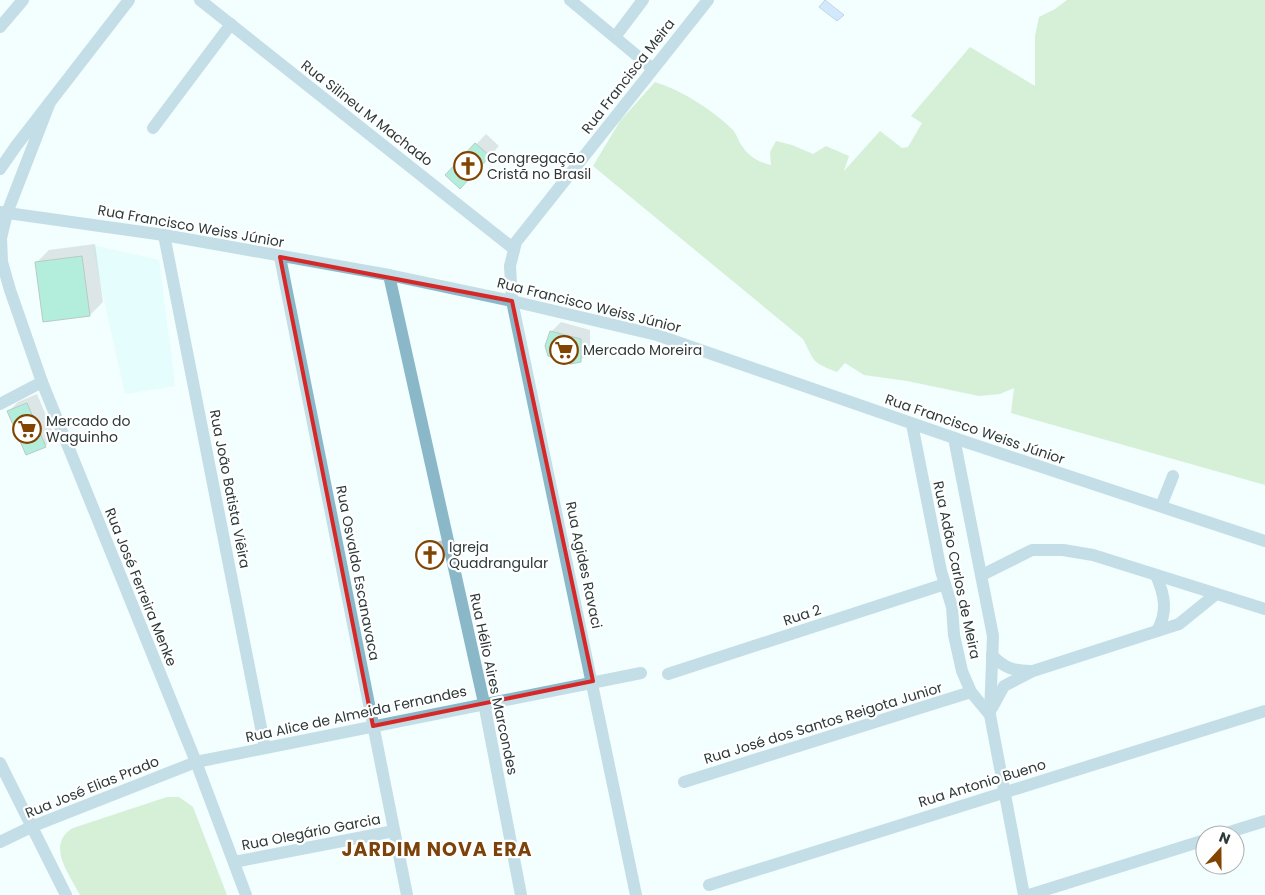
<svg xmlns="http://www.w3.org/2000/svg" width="1265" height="895" font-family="Poppins,sans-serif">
  <rect width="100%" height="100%" fill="#f3fefe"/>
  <path fill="#d4fcfc" d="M92 245 159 260 175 386 125 394Z"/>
  <g fill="#b3e1aa">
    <path d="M1067 0H1265V485L1011 413 1014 388 1000 394 979 396 907 381 864 375 845 363 837 372C811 362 815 362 803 339L593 166 620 121 655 82C683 91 711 109 732 129 737 134 738 141 742 146 749 157 759 162 771 165L770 152 776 141 792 145 813 154 826 146 849 156 844 171 880 131 902 148 908 147 922 123 911 116 970 47 1035 86V36L1039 17 1055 9Z"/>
    <path d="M167 797H179L193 807 227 895H80C70 875 45 844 73 828Z"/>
  </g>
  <path fill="#aad1fc" stroke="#85a4c2" d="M825 0 844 15 837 21 819 7Z"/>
  <g fill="#0003">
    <path d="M486 134 499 146 470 178 447 175Z"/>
    <path d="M95 244 103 302 90 315 44 321 36 263 49 250Z"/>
    <path d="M561 322 590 330V351L580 361 546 346 552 331Z"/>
    <path d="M37 394 55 437 45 446 9 411 18 402Z"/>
    <path d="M444 540 447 554 441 560 419 550 425 544Z"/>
  </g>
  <g fill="#67dcb4" stroke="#738b81">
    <path d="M475 143 490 156 460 189 445 175Z"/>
    <path d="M82 256 90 316 43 322 35 262Z"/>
    <path d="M550 331 581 339V362L571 364 548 356 545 346Z"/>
    <path d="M27 403 46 447 26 455 7 411Z"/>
    <path d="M438 546 442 561 421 565 418 550Z"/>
  </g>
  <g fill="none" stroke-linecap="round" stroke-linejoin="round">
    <g stroke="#8ab8c9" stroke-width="12">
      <path d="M200 0 514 249"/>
      <path d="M570 0 653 69"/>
      <path d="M0 27 23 0"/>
      <path d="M615 37 643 0"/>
      <path d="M50 102 7 213 1 238 2 262 10 290 42 382 196 762 246 895"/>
      <path d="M153 128 231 24"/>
      <path d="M0 169 16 146 129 0"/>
      <path d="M0 212 164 235 389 275 512 301 657 335 963 441 1265 541"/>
      <path d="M164 235 265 748"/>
      <path d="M280 257 407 895"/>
      <path d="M389 275 484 703 521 895"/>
      <path d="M0 404 42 382"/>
      <path d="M912 424 941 571 952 607 954 635 962 671 971 692 990 715"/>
      <path d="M954 438 993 636 990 715 1024 895"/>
      <path d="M1161 506 1173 476"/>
      <path d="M982 575 1032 550H1063L1093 555 1265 609"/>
      <path d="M1156 575C1165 596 1168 612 1157 631"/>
      <path d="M992 655C1004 668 1014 671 1030 671"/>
      <path d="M668 674 945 584"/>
      <path d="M992 708 1004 686 1033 671 1179 624 1216 594"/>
      <path d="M0 763 66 895"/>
      <path d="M684 782 971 692"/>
      <path d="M1220 835 1265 821"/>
      <path d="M0 842 31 827 196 762 641 673"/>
      <path d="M234 862 394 831"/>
      <path d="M709 885 1265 711"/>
      <path d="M636 895 512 301 510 266 516 242 708 0"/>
      <path d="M1029 895 1205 840"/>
    </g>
  </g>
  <path d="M0 0H1265V895H0ZM280 257 512 301 593 681 373 726Z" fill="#f3fefe" fill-opacity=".55" fill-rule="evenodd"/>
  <path fill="none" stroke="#d62828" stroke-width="4" stroke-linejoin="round" d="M280 257 512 301 593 681 373 726Z"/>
  <defs>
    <symbol id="church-ring" viewBox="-11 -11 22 22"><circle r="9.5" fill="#fff" stroke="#814401" stroke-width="1.5"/><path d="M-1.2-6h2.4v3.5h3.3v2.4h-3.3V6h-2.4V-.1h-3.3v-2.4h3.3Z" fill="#814401"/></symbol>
    <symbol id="supermarket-ring" viewBox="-11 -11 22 22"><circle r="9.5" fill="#fff" stroke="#814401" stroke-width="1.5"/><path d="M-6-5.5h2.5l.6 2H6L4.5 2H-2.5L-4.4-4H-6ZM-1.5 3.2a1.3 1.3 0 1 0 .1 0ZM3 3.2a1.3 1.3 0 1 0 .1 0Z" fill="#814401"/></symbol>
  </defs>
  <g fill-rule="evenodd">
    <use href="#church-ring" x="452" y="150" width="32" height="32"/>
    <use href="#supermarket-ring" x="548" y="334" width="32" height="32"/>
    <use href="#supermarket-ring" x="11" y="413" width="32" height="32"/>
    <use href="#church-ring" x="414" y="539" width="32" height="32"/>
  </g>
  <g text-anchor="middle" stroke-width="4.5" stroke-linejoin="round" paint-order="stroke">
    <g font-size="14" fill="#2e3a3a" stroke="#fff">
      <text transform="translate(628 76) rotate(-52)" y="5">Rua Francisca Meira</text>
      <text transform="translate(367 113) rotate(38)" y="5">Rua Silineu M Machado</text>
      <text transform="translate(191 226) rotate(10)" y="5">Rua Francisco Weiss Júnior</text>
      <text transform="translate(589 305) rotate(14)" y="5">Rua Francisco Weiss Júnior</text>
      <text transform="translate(975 429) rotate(19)" y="5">Rua Francisco Weiss Júnior</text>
      <text transform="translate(230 489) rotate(79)" y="5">Rua João Batista Viêira</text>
      <text transform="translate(584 565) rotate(78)" y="5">Rua Agides Ravaci</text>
      <text transform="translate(957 570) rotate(78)" y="5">Rua Adão Carlos de Meira</text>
      <text transform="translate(358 573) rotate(79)" y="5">Rua Osvaldo Escanavaca</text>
      <text transform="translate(141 587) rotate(68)" y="5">Rua José Ferreira Menke</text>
      <text transform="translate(802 615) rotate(-18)" y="5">Rua 2</text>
      <text transform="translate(494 684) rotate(78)" y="5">Rua Hélio Aires Marcondes</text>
      <text transform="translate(356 714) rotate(-12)" y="5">Rua Alice de Almeida Fernandes</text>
      <text transform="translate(823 723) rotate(-17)" y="5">Rua José dos Santos Reigota Junior</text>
      <text transform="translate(982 783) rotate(-17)" y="5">Rua Antonio Bueno</text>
      <text transform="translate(92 787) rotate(-22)" y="5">Rua José Elias Prado</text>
      <text transform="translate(311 832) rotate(-11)" y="5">Rua Olegário Garcia</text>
    </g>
    <g font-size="14" fill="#2e3a3a" stroke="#fff" text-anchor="start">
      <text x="487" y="163">Congregação<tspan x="487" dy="16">Cristã no Brasil</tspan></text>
      <text x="583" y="355">Mercado Moreira</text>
      <text x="46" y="426">Mercado do<tspan x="46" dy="16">Waguinho</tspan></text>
      <text x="449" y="552">Igreja<tspan x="449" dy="16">Quadrangular</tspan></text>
    </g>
    <g font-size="19" font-weight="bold" letter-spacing="1" fill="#7b420a" stroke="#fff">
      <text x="437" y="856">JARDIM NOVA ERA</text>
    </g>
  </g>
  <g transform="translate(1220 850) rotate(21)"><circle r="24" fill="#ffffff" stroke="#abb0b0"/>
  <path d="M0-4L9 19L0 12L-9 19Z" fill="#814401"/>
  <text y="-8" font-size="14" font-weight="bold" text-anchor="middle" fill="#2e3a3a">N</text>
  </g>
</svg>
